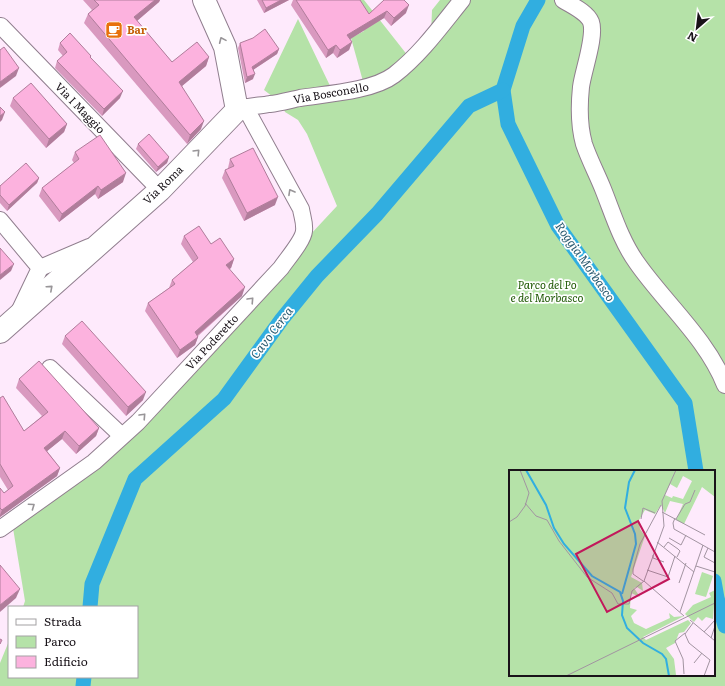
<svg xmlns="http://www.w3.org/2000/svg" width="725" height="686" font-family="Literata,serif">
  <rect width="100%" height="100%" fill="#feeafc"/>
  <path fill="#b5e2a8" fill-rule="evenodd" d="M352 0H364L412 61 431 35 432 10 440 0H725V686H0V663L9 641V677H137V607H23L25 601 11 516 145 412 337 206 307 134 298 120 285 112 281 103 264 90 298 19 332 90 364 85 351 38 364 31ZM510 471H714V675H510Z"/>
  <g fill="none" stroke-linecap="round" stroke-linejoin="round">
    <g stroke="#31aee0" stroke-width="15">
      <path d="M538 0 523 26 503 90 508 124 558 226 685 403 696 471"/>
      <path d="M714 581 717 598 725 626"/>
      <path d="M90 607 92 584 135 479 224 399 282 319 317 276 377 214 469 106 503 90"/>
      <path d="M83 686 84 677"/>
    </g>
    <defs>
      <g id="street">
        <path d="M563 0C571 5 587 12 591 22 596 36 583 71 581 87 579 106 579 126 584 144 589 159 597 174 603 189 613 214 621 241 637 263 665 303 707 339 725 385"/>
        <path d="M0 27 1 26 160 190"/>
        <path d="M237 110C247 106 259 106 270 104 280 103 290 100 300 98 326 94 373 91 394 75 421 54 441 26 462 0"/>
        <path d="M0 220 40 268 19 312"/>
        <path d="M40 268 89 247"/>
        <path d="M50 368 122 436"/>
        <path d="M0 529 94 462 138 422 281 268C287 259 303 241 304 231 305 223 302 216 301 209L245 107"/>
      </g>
      <path id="secondary" d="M0 332 160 190 237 110 225 47 204 0"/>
    </defs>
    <use href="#street" stroke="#907e8e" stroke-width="18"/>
    <use href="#secondary" stroke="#907e8e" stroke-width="24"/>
    <use href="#street" stroke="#fff" stroke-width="16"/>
    <use href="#secondary" stroke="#fff" stroke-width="22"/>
  </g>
  <g fill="#d999bf">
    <path d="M83 0H160L159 2 137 21 172 62 209 57 206 66 182 86 201 129 187 144 84 23 88 14 92 10Z"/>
    <path d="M257 0H289L264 13Z"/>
    <path d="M293 0H360L369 14 384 0 406 13 391 26 384 18 350 39 352 42 349 50 337 58 333 53 326 58 291 5Z"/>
    <path d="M60 43 91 56V58L120 98 102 116 55 68 57 61 63 56 58 50Z"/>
    <path d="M240 43 279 49 277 54 253 70V79L245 83 238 48Z"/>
    <path d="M13 98 67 124 64 132 46 148 10 106Z"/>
    <path d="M138 144 169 157 167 163 156 172 136 149Z"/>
    <path d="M75 152 123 182 98 199 95 194 59 222 39 196 42 188 74 163 72 160Z"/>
    <path d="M230 159 275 205 244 221 222 178 225 170 228 169V168Z"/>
    <path d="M39 178 37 183 7 211 0 203V186Z"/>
    <path d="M184 236 211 244 234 259 231 268 229 269 242 296 198 336V337L195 345 177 358 145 311 148 303 169 288 172 280 193 262 181 244Z"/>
    <path d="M65 336 143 400 126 416 62 344Z"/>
    <path d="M19 379 99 428 96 436 76 454 62 439 47 451 60 468 57 476 0 517V488L4 493 8 490 0 477V398L24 431 42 416 16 388Z"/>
  </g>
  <g fill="#b07d9b">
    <path d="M155 0H160L159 2 131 26 134 17Z"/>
    <path d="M281 0H289L264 13 266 8Z"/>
    <path d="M409 5 406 13 391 26 394 18Z"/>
    <path d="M387 11 384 18 344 43 347 35Z"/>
    <path d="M352 42 349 50 337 58 340 50Z"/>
    <path d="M336 45 333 53 326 58 328 50Z"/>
    <path d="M279 49 277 54 250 72 252 67Z"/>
    <path d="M209 57 206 66 176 91 179 82Z"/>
    <path d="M19 68 16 76 0 88V82Z"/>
    <path d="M255 74 253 79 245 83 247 77Z"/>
    <path d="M123 91 120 98 102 116 104 109Z"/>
    <path d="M5 112 2 120 0 122V116Z"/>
    <path d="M204 121 201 129 187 144 190 135Z"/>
    <path d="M67 124 64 132 46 148 49 139Z"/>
    <path d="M169 157 167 163 156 172 158 167Z"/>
    <path d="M126 173 123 182 98 199 101 190Z"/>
    <path d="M39 178 37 183 7 211 9 205Z"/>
    <path d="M98 186 95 194 59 222 62 214Z"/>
    <path d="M278 197 275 205 244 221 247 213Z"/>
    <path d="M234 259 231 268 223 273 226 265Z"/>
    <path d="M14 264 11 271 0 280V275Z"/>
    <path d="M245 287 242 296 192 340 195 332Z"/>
    <path d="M198 337 195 345 177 358 180 350Z"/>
    <path d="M146 392 143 400 126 416 128 407Z"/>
    <path d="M99 428 96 436 76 454 79 446Z"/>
    <path d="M65 431 62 439 41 456 44 448Z"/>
    <path d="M60 468 57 476 0 517V515L2 510Z"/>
    <path d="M20 589 16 598 0 612V605Z"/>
  </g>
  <g fill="#fcb2de" stroke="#b07d9b">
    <path d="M94 0H155L134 17 172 62 197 42 209 57 179 82 204 121 190 135 88 14 99 5Z"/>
    <path d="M262 0H281L266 8Z"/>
    <path d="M296 0H360L369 14 384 0H404L409 5 394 18 387 11 347 35 352 42 340 50 336 45 328 50Z"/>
    <path d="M265 29 279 49 252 67 255 74 247 77 240 43 253 38Z"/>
    <path d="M70 33 91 56 90 57 123 91 104 109 57 61 67 52 60 43Z"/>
    <path d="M4 47 19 68 0 82V50Z"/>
    <path d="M31 83 67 124 49 139 13 98Z"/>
    <path d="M0 107 5 112 0 116Z"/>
    <path d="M149 134 169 157 158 167 138 144Z"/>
    <path d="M100 135 126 173 101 190 98 186 62 214 42 188 79 159 75 152Z"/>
    <path d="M253 148 278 197 247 213 225 170 234 166 230 159Z"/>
    <path d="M26 163 39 178 9 205 0 195V186Z"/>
    <path d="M199 226 211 244 220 238 234 259 226 265 245 287 195 332 198 337 180 350 148 303 175 284 172 280 198 258 184 236Z"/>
    <path d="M0 248 14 264 0 275Z"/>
    <path d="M82 321 146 392 128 407 65 336Z"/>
    <path d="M39 361 99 428 79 446 65 431 44 448 60 468 2 510 0 508V488L4 493 13 486 0 464V398L3 396 24 431 48 412 19 379Z"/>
    <path d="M0 565 20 589 0 605Z"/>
    <path d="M0 639 2 640 0 644Z"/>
  </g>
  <defs><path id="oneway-chevron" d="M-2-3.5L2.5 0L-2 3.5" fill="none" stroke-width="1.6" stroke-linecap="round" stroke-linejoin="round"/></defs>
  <g stroke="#989598">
    <use href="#oneway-chevron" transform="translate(222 40) rotate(-114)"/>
    <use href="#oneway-chevron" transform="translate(197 152) rotate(-46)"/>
    <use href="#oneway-chevron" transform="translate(291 192) rotate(-119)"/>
    <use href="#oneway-chevron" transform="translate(50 288) rotate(-42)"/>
    <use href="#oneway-chevron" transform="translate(251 300) rotate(-47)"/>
    <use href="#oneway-chevron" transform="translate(143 416) rotate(-47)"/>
    <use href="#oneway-chevron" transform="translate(32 506) rotate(-35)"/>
  </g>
  <defs>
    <symbol id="cafe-square" viewBox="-11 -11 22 22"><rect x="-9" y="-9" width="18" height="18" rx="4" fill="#e8710a" stroke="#fff"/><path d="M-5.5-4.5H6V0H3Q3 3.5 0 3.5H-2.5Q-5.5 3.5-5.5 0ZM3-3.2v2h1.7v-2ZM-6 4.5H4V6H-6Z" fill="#fff"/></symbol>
  </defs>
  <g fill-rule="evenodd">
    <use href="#cafe-square" x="104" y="20" width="20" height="20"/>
  </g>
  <g text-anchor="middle" stroke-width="3.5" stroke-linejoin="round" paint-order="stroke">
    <g font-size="11" font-weight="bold" fill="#c56008" stroke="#fff" text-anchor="start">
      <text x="127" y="34">Bar</text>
    </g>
    <g font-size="11" fill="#191319" stroke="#fff">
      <text transform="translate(331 93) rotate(-10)" y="4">Via Bosconello</text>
      <text transform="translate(80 108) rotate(46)" y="4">Via I Maggio</text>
      <text transform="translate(163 185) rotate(-44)" y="4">Via Roma</text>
      <text transform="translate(212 342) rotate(-47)" y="4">Via Poderetto</text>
    </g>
    <g font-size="11" font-style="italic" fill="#1f5904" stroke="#fff">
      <text x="547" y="289">Parco del Po<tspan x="547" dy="13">e del Morbasco</tspan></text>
    </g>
    <g font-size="12" font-style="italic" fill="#29596f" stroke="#fff">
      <text transform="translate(585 262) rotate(55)" y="4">Roggia Morbasco</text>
      <text transform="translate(272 333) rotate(-53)" y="4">Cavo Cerca</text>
    </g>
  </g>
  <g transform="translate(509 470)">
    <rect width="206" height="206" fill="#feeafc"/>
    <path d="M0 0H206V27L193 17 175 54 167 50 174 34 161 31 156 43 152 35 146 44 136 40 130 50 131 59 136 66 122 107 133 113 134 121 128 117 125 118 131 127 122 123 121 138 128 140 122 146 125 153 137 159 161 148 160 143 165 147 175 146 134 167 137 170 179 150 182 153 175 162 170 163 166 173 157 178 165 189 167 205 183 206H0ZM174 6 183 11 174 29 164 26 163 28 156 25 161 14 168 18ZM193 102 204 106 197 127 186 124ZM206 120 204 149 197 147 193 151 189 147 185 152 176 144 184 135 202 127 200 123Z" fill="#b5e2a8" fill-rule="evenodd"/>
    <path fill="none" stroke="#31aee0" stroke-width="2" d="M17 0 37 35 45 58 55 74 83 106 111 122 114 131 113 145 118 158 134 173 153 184 157 189 160 206M113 124 127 74 126 64 116 38 120 12 126 0"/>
    <path fill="none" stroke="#a294a1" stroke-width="1" d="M167 0 153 31 155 56 135 111 175 146M16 33 27 46 38 50 50 71 78 107 103 123 109 134H120L123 121 135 111M153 42 196 65M166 48 164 53 165 59 206 82M132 49 134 38 146 43M167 49 176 34 181 32 186 20M0 52 8 47 16 36 20 23 11 0M160 68 172 75 177 65M148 72 185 102M155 77 159 72 169 79 171 81 168 87M199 78 195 87 206 93M144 85V88L155 92M187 96 206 102M138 100 159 107 166 86M134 111 124 104V99L131 74 152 35M170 113 177 93M171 142 194 75M181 150 206 171M184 153 176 164 180 173 201 190 195 206M195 162 206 150M202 168 206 156M185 193 193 183M175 204 174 189 166 171 176 163M57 206 206 133"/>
    <path fill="#c2185b" fill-opacity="0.15" stroke="#c2185b" stroke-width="2" d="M129 51 160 109 98 142 67 84Z"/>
    <rect width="206" height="206" fill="none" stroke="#191319" stroke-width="2"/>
  </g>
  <rect x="8" y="606" width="130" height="72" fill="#ffffff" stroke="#a3a1a3"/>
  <rect x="16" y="619" width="20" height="6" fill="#ffffff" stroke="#a3a1a3"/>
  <text x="44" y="626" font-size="12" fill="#191319">Strada</text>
  <rect x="16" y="636" width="20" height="12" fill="#b5e2a8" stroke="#a3a1a3"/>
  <text x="44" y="646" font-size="12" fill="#191319">Parco</text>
  <rect x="16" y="656" width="20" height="12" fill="#fcb2de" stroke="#a3a1a3"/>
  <text x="44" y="666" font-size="12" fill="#191319">Edificio</text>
  <g transform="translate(697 28) rotate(208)" stroke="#ffffff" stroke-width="3" paint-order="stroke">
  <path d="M0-3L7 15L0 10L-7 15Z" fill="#191319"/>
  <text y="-6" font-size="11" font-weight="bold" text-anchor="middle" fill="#191319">N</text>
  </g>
</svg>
